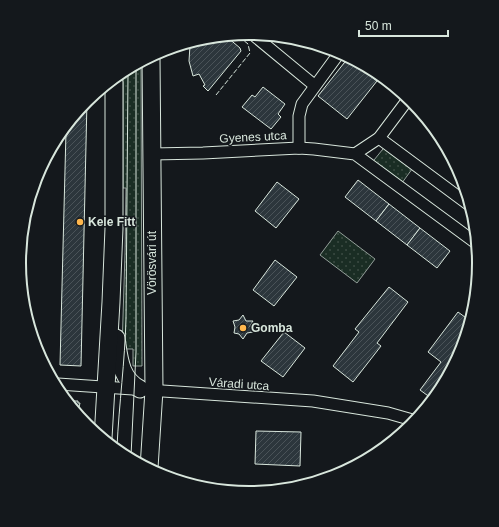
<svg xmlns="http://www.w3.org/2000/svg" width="499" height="527" font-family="Arial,sans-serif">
  <defs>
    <pattern id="grass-dots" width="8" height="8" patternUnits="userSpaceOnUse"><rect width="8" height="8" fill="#1a2d24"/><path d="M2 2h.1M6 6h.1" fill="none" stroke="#3b4b43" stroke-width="1.8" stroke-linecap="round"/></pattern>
    <pattern id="building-hatch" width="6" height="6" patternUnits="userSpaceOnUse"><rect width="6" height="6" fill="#2c363c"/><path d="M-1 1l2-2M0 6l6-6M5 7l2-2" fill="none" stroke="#4a5358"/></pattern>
  </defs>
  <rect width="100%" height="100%" fill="#14181c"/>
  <g fill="url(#grass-dots)" stroke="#939e99">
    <path d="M141 64 142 366H133V349H122L125 253 126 188H123V76Z"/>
    <path d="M387 144 415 165 399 187 370 165Z"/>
    <path d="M338 231 375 259 357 283 320 255Z"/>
  </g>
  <g fill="url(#building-hatch)" stroke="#d8e6dc">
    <path d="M227 37 240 48 241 51 208 91 203 86 205 85 199 74 193 76 189 61 190 45Z"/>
    <path d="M348 58 377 81 347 119 318 96Z"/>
    <path d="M263 87 285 104 278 114 281 117 271 129 242 107 252 95 255 97Z"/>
    <path d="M87 100 81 366 60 365 66 131Z"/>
    <path d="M358 180 389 204 376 221 345 197Z"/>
    <path d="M277 182 299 199 276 228 255 211Z"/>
    <path d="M389 204 420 228 407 245 376 221Z"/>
    <path d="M420 228 450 251 437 268 407 245Z"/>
    <path d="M275 260 297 277 274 306 253 290Z"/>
    <path d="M389 287 408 302 377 343 381 346 353 382 333 366 359 332 355 329Z"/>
    <path d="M458 312 469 320 462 352 431 398 420 390 441 362 428 352Z"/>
    <path d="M243 315 246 321H253L250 326 253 332 247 333 243 339 239 334 234 333 235 327 233 321 239 320Z"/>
    <path d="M284 332 305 348 283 377 261 361Z"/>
    <path d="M69 401H78V403H80L78 411H76Z"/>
    <path d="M256 431 301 432 300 466 255 464Z"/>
  </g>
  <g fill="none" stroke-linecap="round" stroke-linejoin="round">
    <defs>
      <g id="minor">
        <path d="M251 33 314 85"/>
        <path d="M379 138 468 204"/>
        <path d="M299 148V116L302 104 340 52"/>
        <path d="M152 154 203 153 299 148 314 149 355 154 476 243"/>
        <path d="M355 154 379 138 409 98"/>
        <path d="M58 384 313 401 388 413 416 421"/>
      </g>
      <g id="primary">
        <path d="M116 338C119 358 120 379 140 389"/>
        <path d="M103 438 111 302 114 228V82"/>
        <path d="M149 468 154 390 151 58"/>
      </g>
    </defs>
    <use href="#minor" stroke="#d8e6dc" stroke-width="13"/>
    <use href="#primary" stroke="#d8e6dc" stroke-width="19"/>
    <use href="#minor" stroke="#14181c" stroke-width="11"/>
    <use href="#primary" stroke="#14181c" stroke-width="17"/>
    <g stroke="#d8e6dc" stroke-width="1">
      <path d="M117 447C119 404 125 361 126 318L128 73"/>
      <path d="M131 456 136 352V67"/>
    </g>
    <path stroke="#d8e6dc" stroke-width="1" stroke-dasharray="5 2" stroke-linecap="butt" d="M216 95 250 53 248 44 237 35"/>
  </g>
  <g fill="#ffb74d" stroke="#14181c" stroke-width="1.5">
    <circle cx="80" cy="222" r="4"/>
    <circle cx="243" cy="328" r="4"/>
  </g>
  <g text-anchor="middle" stroke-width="3" stroke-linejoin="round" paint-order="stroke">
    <g font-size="12" fill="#d8e6dc" stroke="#14181c">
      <text transform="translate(253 137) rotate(-3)" y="4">Gyenes utca</text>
      <text transform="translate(152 263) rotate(-90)" y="4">Vörösvári út</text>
      <text transform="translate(239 384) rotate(4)" y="4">Váradi utca</text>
    </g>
    <g font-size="12" font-weight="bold" fill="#d8e6dc" stroke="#14181c" text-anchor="start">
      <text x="88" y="226">Kele Fitt</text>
      <text x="251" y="332">Gomba</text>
    </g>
  </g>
  <path d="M0 0H499V527H0ZM26 263a223 223 0 1 1 446 0a223 223 0 1 1-446 0Z" fill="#14181c" fill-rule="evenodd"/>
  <path fill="none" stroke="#d8e6dc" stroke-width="2" d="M26 263a223 223 0 1 1 446 0a223 223 0 1 1-446 0Z"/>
  <path d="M359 30v6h89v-6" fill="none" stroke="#d8e6dc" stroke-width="2"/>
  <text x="365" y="30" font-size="12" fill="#d8e6dc" stroke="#14181c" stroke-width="3" paint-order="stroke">50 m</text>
</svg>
